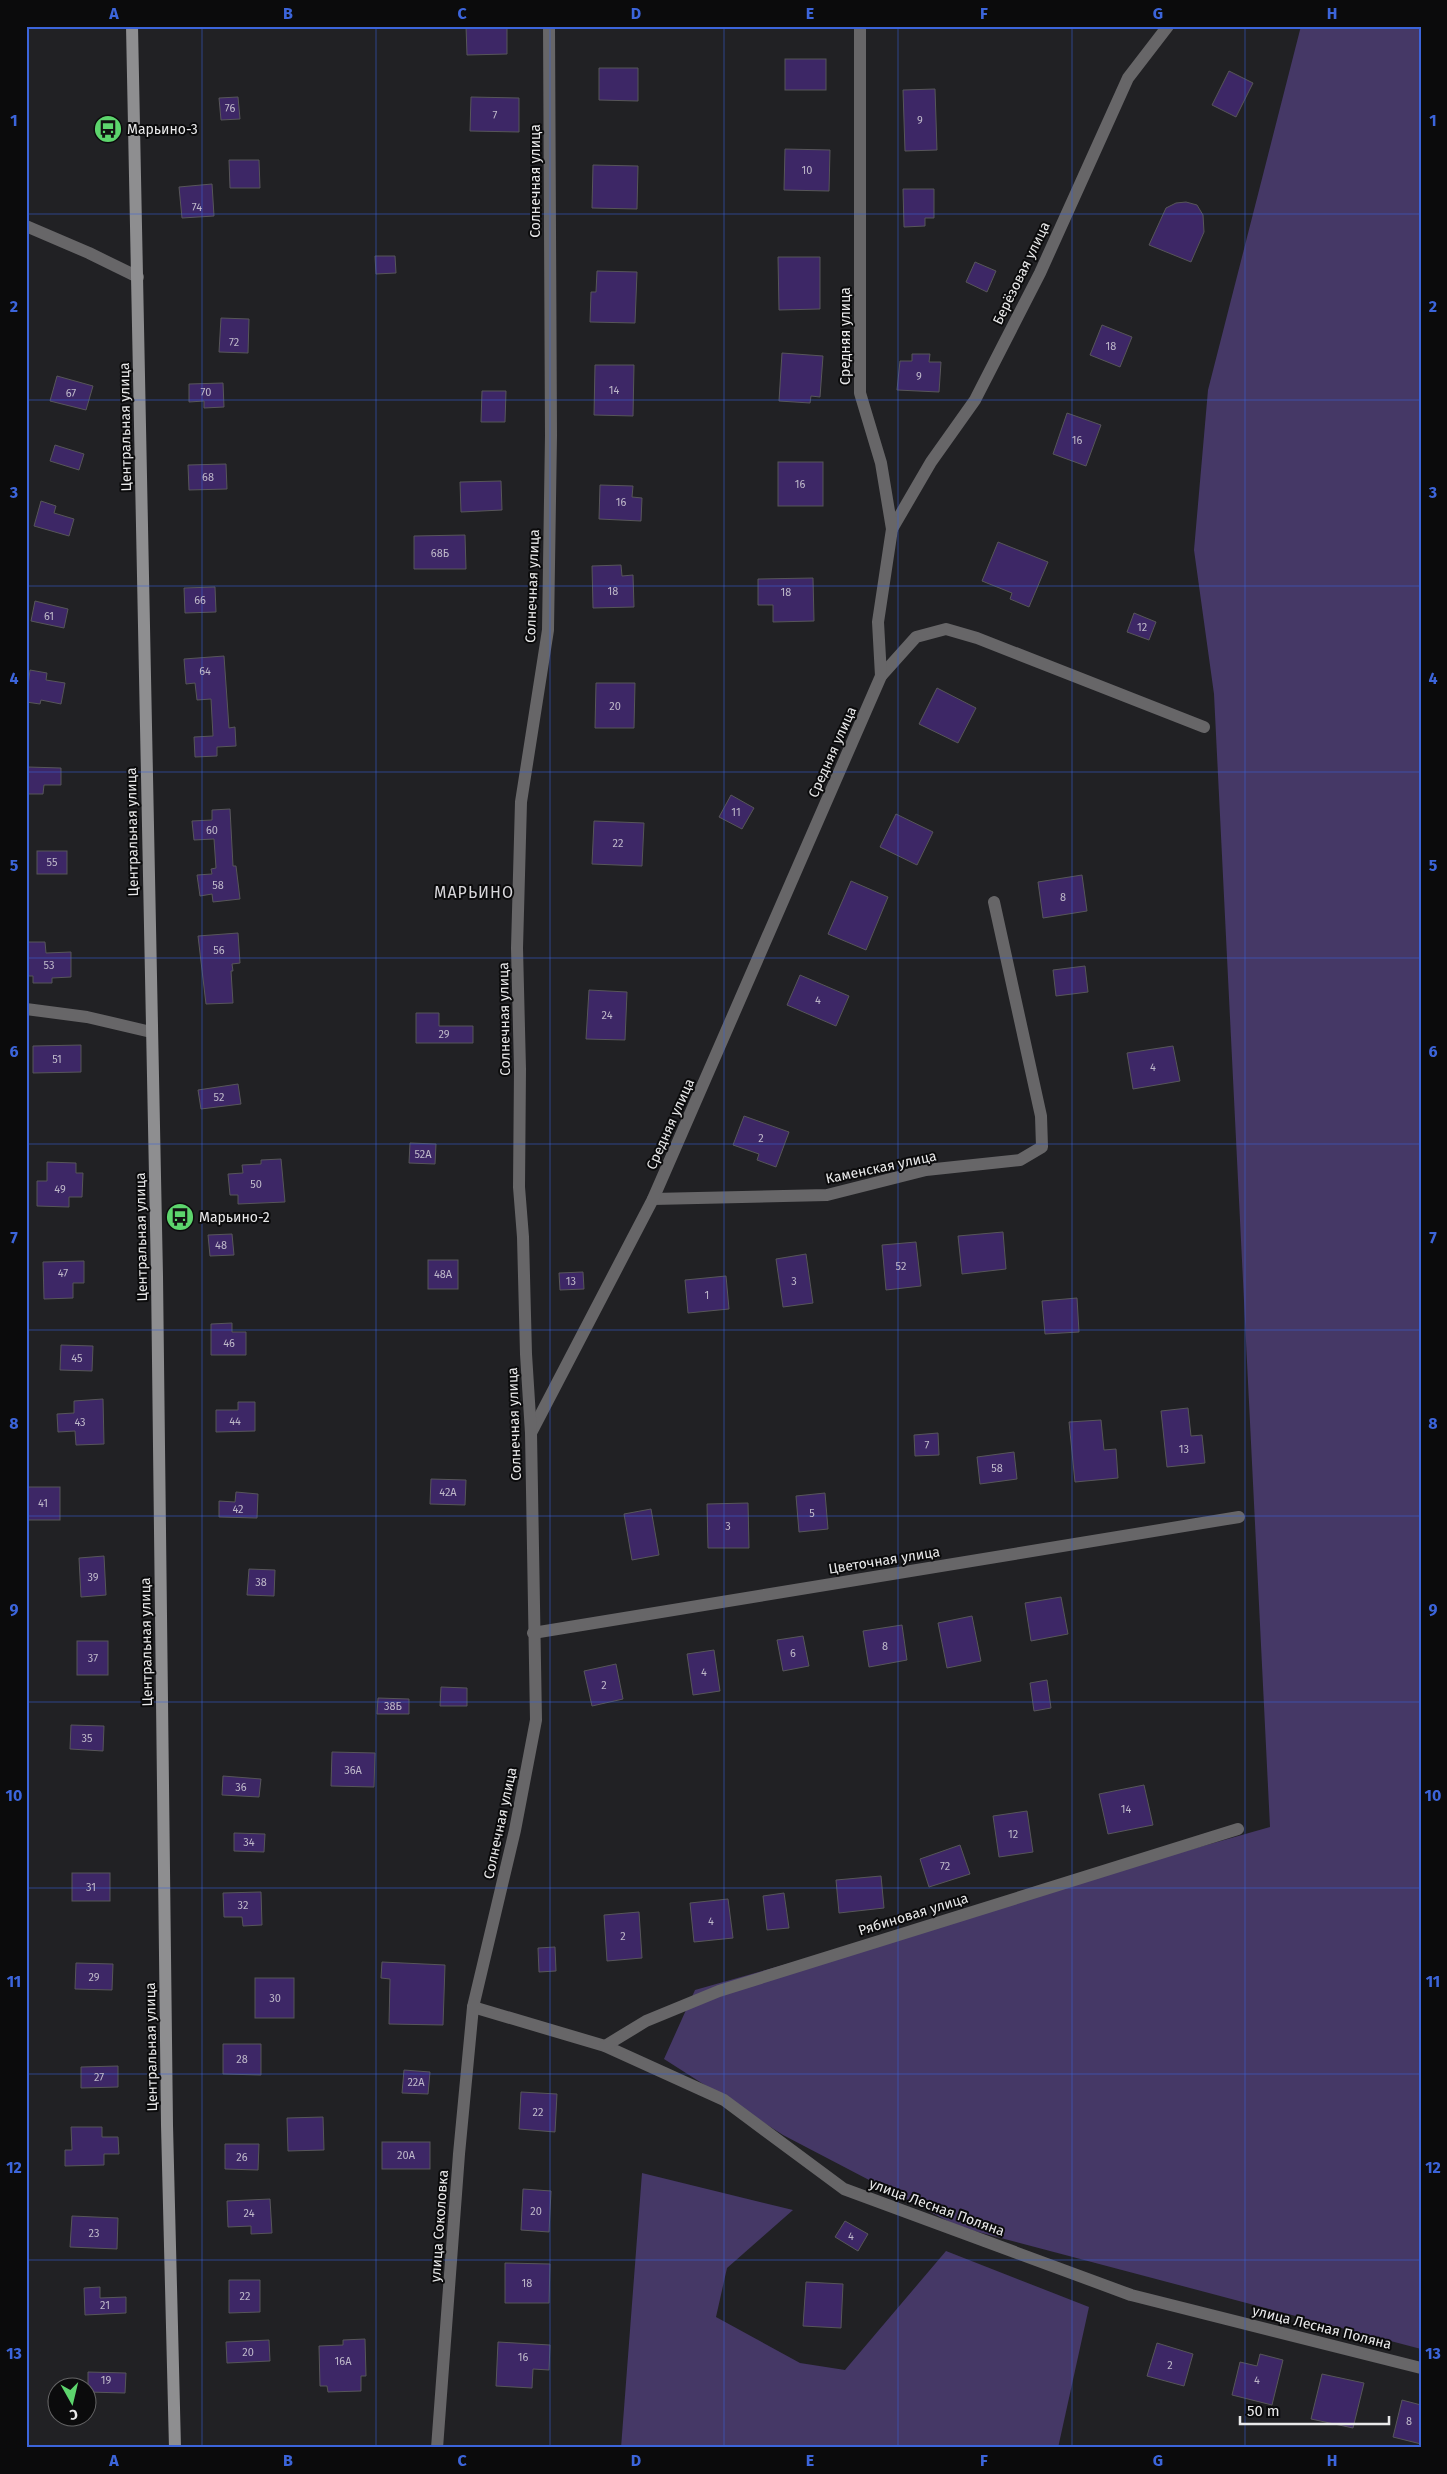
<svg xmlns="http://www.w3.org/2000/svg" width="1447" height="2474" font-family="'Fira Sans',sans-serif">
  <rect width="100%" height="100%" fill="#212124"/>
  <g fill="#453866">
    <path d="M1301 26H1421V2349L959 2227 783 2135 664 2059 695 1990 1270 1827 1214 694 1194 550 1208 390Z"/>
    <path d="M642 2173 793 2210 727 2268 716 2317 800 2363 845 2370 946 2251 1089 2307 1058 2448H621Z"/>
  </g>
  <g fill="#3d2766" stroke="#575659">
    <path d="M466 26H507V54L467 55Z"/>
    <rect x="785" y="59" width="41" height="31"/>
    <path d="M599 68H638V101L599 100Z"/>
    <path d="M1229 71 1253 83 1236 117 1212 105Z"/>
    <path d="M935 89 937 150 905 151 903 90Z"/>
    <path d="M238 97 240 119 221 120 219 98Z"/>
    <path d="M471 97 519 98V132L470 131Z"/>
    <path d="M785 149 830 150 829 191 784 190Z"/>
    <path d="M229 160H259L260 188H230Z"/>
    <path d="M593 165 638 166 637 209 592 208Z"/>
    <path d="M212 184 214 216 182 218 179 187Z"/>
    <path d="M903 189H934V218H925V226L904 227Z"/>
    <path d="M1186 202 1197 205 1203 215 1204 232 1191 262 1149 245 1166 208 1176 203Z"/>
    <path d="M375 256H395L396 273 376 274Z"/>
    <path d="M778 257H820V309L779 310Z"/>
    <path d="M975 262 996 271 987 292 966 282Z"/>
    <path d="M597 271 637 272 635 323 590 322 591 292H596Z"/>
    <path d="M221 318 249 319 248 353 219 352Z"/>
    <path d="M1102 325 1132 337 1120 367 1090 355Z"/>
    <path d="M782 353 823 356 820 397 811 396 810 403 779 401Z"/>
    <path d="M912 354H930L929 362H941L939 392 897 390 900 361H912Z"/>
    <path d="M595 365H634L633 416 594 415Z"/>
    <path d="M57 376 93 386 86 410 50 401Z"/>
    <path d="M223 383 224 407 204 408V401L189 402V384Z"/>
    <path d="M482 391H506L505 422H481Z"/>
    <path d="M1067 413 1101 425 1086 466 1053 454Z"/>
    <path d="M55 445 84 454 79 470 50 461Z"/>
    <rect x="778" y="462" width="45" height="44"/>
    <path d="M226 464 227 489 189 490 188 465Z"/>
    <path d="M501 481 502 510 461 512 460 482Z"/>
    <path d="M600 485 633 486 632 497 642 498 641 521 599 519Z"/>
    <path d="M41 501 56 506 54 513 74 519 69 536 34 526Z"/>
    <path d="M465 535 466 569H414V536Z"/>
    <path d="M998 542 1048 562 1029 607 1010 599 1012 593 982 581Z"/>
    <path d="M621 565 622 576 633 575 634 607 593 608 592 566Z"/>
    <path d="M813 578 814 621 773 622V605H758V579Z"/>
    <path d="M215 587 216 612 185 613 184 588Z"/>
    <path d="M35 601 68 609 64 628 31 621Z"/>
    <path d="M1134 613 1156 622 1149 640 1127 632Z"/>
    <path d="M224 656 229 728 235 727 236 746 217 747V756L195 757 194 737 213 736 211 699 197 700 195 683 186 684 184 659Z"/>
    <path d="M30 670 47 673 46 680 65 683 61 704 41 700 40 704 26 702Z"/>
    <path d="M596 683H635L634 728H595Z"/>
    <path d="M937 688 976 708 958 743 919 724Z"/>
    <path d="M28 767 61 768V785H44L43 794H28Z"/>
    <path d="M731 795 754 808 742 829 719 817Z"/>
    <path d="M230 809 233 866H236L240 899 213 902 212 894 200 896 197 875 212 874 211 869 216 868 214 839 194 840 192 821 212 820V810Z"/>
    <path d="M896 814 933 832 917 865 880 847Z"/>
    <path d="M594 821 644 823 642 866 592 864Z"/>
    <rect x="37" y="851" width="30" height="23"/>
    <path d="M1082 875 1087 911 1043 918 1038 882Z"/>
    <path d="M851 881 888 897 866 950 828 934Z"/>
    <path d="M238 933 240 963 232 964 233 971H231L233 1003 206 1004 198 936Z"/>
    <path d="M26 942H45L46 953 71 952V977L52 978V983H33V976H26Z"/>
    <path d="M1085 966 1088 992 1056 996 1053 970Z"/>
    <path d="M800 975 849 996 836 1026 787 1005Z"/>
    <path d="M589 990 627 992 625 1040 586 1039Z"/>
    <path d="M416 1013H439V1026H473V1043H416Z"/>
    <path d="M81 1045V1072L33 1073V1046Z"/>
    <path d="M1173 1046 1180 1081 1133 1089 1127 1053Z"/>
    <path d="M238 1084 241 1104 201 1109 198 1090Z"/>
    <path d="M744 1116 789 1132 776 1167 757 1160 759 1154 733 1145Z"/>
    <path d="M410 1143 436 1144 435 1164 409 1163Z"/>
    <path d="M281 1159 285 1202 238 1204V1195H230L228 1174 243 1173 242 1165 261 1164V1160Z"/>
    <path d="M47 1162 76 1163V1173H83L82 1197H69V1207L37 1206V1181H47Z"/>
    <path d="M1003 1232 1006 1269 962 1274 958 1236Z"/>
    <path d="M232 1234 234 1255 210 1256 208 1235Z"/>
    <path d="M916 1242 921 1286 886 1290 882 1245Z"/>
    <path d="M806 1254 813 1303 783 1307 776 1259Z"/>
    <rect x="428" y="1260" width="30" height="29"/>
    <path d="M84 1261V1283H73V1298L44 1299 43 1262Z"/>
    <path d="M583 1272 584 1289 560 1290 559 1273Z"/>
    <path d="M726 1276 729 1309 688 1313 685 1280Z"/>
    <path d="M1077 1298 1079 1332 1045 1334 1042 1301Z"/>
    <path d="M232 1323V1332H246V1355H211V1324Z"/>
    <path d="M61 1345 93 1346 92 1371 60 1370Z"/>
    <path d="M103 1399 104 1444 76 1445 75 1431 58 1432 57 1414 74 1413V1401Z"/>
    <path d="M238 1402H255V1431L216 1432V1410H238Z"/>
    <path d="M1188 1408 1191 1436 1202 1435 1205 1463 1167 1467 1161 1411Z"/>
    <path d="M1101 1420 1104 1450 1116 1449 1118 1478 1075 1482 1069 1422Z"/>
    <path d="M938 1433 939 1455 915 1456 914 1435Z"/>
    <path d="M1014 1452 1017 1479 980 1484 977 1457Z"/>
    <path d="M431 1479 466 1480 465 1505 430 1504Z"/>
    <rect x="26" y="1487" width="34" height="33"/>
    <path d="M236 1492 258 1494 257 1518 219 1517V1501L235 1502Z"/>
    <path d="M825 1493 828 1529 799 1532 796 1496Z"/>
    <path d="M748 1503 749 1548H708L707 1504Z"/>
    <path d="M651 1509 659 1555 632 1560 624 1514Z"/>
    <path d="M104 1556 106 1595 81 1597 79 1558Z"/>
    <path d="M249 1569 275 1570 274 1596 247 1595Z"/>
    <path d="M1061 1597 1068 1634 1031 1641 1025 1603Z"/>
    <path d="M972 1616 981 1661 947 1668 938 1623Z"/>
    <path d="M902 1625 907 1660 869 1667 863 1631Z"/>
    <path d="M803 1636 809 1666 783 1671 777 1640Z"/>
    <rect x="77" y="1641" width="31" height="34"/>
    <path d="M714 1650 720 1691 693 1695 687 1654Z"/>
    <path d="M616 1664 623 1699 592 1706 584 1671Z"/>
    <path d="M1047 1680 1051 1708 1034 1711 1030 1683Z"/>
    <path d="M441 1687 467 1688V1706H440Z"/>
    <path d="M378 1698 409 1699V1714H377Z"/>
    <path d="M71 1725 104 1726 103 1751 70 1749Z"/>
    <path d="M332 1752 375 1753 374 1787 331 1786Z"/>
    <path d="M223 1776 261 1779 259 1797 222 1795Z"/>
    <path d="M1144 1785 1153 1825 1108 1834 1099 1794Z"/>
    <path d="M1027 1811 1033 1852 999 1857 993 1816Z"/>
    <path d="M234 1833 265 1834 264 1852 234 1851Z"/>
    <path d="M960 1845 970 1874 929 1887 920 1859Z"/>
    <rect x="72" y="1873" width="38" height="28"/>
    <path d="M881 1876 884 1908 839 1913 836 1880Z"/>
    <path d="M261 1892 262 1925 243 1926 242 1917H224L223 1893Z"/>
    <path d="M784 1893 789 1928 767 1930 763 1896Z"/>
    <path d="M728 1899 733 1938 694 1942 690 1903Z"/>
    <path d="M639 1912 642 1958 607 1961 604 1915Z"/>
    <path d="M555 1947 556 1971 539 1972 538 1948Z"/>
    <path d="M382 1962 445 1965 443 2025 389 2024 390 1979 381 1978Z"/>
    <path d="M76 1963 113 1964 112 1990 75 1989Z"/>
    <rect x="255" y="1978" width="39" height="40"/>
    <path d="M223 2044H261V2075L223 2074Z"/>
    <path d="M118 2066V2087L81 2088V2067Z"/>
    <path d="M404 2070 430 2072 428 2094 402 2093Z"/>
    <path d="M521 2092 557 2094 555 2132 519 2129Z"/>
    <path d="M323 2117 324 2150 288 2151 287 2118Z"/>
    <path d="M71 2127H102V2137H118L119 2154H104V2165L65 2166V2150H72Z"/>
    <rect x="382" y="2142" width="48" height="27"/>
    <path d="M225 2144H259L258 2170 225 2169Z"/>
    <path d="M523 2189 551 2191 549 2232 521 2230Z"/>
    <path d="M270 2199 272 2233 251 2234V2226L228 2227 227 2201Z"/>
    <path d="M72 2216 118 2218 117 2249 70 2247Z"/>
    <path d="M845 2221 868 2234 858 2251 835 2237Z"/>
    <path d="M505 2263 550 2264 549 2303H505Z"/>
    <path d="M229 2280H260V2312L229 2313Z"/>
    <path d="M806 2282 843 2284 841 2328 803 2326Z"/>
    <path d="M100 2287V2298L126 2297V2313L85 2315 84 2288Z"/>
    <path d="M365 2339 366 2376H361V2391L328 2392 327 2386H320L319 2346 343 2345V2340Z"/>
    <path d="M269 2340 270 2361 227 2363 226 2342Z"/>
    <path d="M498 2342 550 2345 549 2370 533 2369 532 2388 496 2386Z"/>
    <path d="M1157 2343 1193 2354 1184 2386 1147 2376Z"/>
    <path d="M1260 2354 1283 2360 1272 2405 1232 2395 1240 2362 1257 2366Z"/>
    <path d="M88 2372 126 2373 125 2393 88 2392Z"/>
    <path d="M1322 2374 1364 2383 1353 2428 1311 2419Z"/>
    <path d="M1402 2400 1421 2405V2444L1393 2437Z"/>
  </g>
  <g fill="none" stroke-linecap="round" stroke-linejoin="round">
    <g stroke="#676668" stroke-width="12">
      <path d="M26 226 89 253 138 277"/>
      <path d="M892 529 931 462 975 400 1040 273 1128 78 1168 26"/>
      <path d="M881 676 916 637 946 629 977 638 1204 727"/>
      <path d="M26 1009 87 1017 151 1032"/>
      <path d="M653 1199 827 1195 926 1170 1020 1160 1042 1147 1041 1116 994 902"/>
      <path d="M531 1433 653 1199 881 676 878 622 892 529 881 463 860 393V26"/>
      <path d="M533 1633 1239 1517"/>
      <path d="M473 2007 605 2046 724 2100 844 2189 1131 2295 1421 2368"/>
      <path d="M605 2046 646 2021 719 1991 1238 1829"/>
      <path d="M437 2448 459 2154 473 2007 515 1830 536 1720 531 1433 526 1354 523 1237 519 1187 520 1069 517 948 521 802 548 630 551 435 549 26"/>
    </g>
    <path stroke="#8e8e90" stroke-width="12" d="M132 26 157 1276 167 2125 175 2448"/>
  </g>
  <path fill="none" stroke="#3c65db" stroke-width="1" stroke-opacity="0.55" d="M202 26V2448M376 26V2448M550 26V2448M724 26V2448M898 26V2448M1072 26V2448M1245 26V2448M26 214H1421M26 400H1421M26 586H1421M26 772H1421M26 958H1421M26 1144H1421M26 1330H1421M26 1516H1421M26 1702H1421M26 1888H1421M26 2074H1421M26 2260H1421"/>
  <defs>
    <symbol id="bus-disc" viewBox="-11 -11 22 22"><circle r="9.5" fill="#5dd56d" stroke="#0b0b0c"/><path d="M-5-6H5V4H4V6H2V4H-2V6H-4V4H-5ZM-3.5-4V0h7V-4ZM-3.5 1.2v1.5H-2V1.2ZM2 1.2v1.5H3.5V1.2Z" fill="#111"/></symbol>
  </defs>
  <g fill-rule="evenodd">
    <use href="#bus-disc" x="92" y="113" width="32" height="32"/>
    <use href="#bus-disc" x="164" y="1201" width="32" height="32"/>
  </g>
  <g text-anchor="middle" stroke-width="4" stroke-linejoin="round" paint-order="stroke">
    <g font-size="11" fill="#beb8c9">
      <text x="230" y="112">76</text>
      <text x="495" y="119">7</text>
      <text x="920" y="124">9</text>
      <text x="807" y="174">10</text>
      <text x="197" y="211">74</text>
      <text x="234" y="346">72</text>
      <text x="1111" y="350">18</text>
      <text x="919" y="380">9</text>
      <text x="614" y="394">14</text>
      <text x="206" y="396">70</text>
      <text x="71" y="397">67</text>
      <text x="1077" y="444">16</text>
      <text x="208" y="481">68</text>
      <text x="800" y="488">16</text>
      <text x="621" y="506">16</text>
      <text x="440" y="557">68Б</text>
      <text x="613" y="595">18</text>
      <text x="786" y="596">18</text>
      <text x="200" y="604">66</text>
      <text x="49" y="620">61</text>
      <text x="1142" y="631">12</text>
      <text x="205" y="675">64</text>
      <text x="615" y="710">20</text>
      <text x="736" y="816">11</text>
      <text x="212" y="834">60</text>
      <text x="618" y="847">22</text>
      <text x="52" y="866">55</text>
      <text x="218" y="889">58</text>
      <text x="1063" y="901">8</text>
      <text x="219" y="954">56</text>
      <text x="49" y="969">53</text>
      <text x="818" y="1004">4</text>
      <text x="607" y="1019">24</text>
      <text x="444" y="1038">29</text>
      <text x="57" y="1063">51</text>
      <text x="1153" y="1071">4</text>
      <text x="219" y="1101">52</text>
      <text x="761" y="1142">2</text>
      <text x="423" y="1158">52А</text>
      <text x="256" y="1188">50</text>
      <text x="60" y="1193">49</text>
      <text x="221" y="1249">48</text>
      <text x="901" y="1270">52</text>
      <text x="63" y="1277">47</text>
      <text x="443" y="1278">48А</text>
      <text x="571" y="1285">13</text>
      <text x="794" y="1285">3</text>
      <text x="707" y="1299">1</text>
      <text x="229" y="1347">46</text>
      <text x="77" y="1362">45</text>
      <text x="235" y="1425">44</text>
      <text x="80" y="1426">43</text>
      <text x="927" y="1449">7</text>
      <text x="1184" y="1453">13</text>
      <text x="997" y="1472">58</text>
      <text x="448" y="1496">42А</text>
      <text x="43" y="1507">41</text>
      <text x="238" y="1513">42</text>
      <text x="812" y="1517">5</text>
      <text x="728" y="1530">3</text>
      <text x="93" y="1581">39</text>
      <text x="261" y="1586">38</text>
      <text x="885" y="1650">8</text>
      <text x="793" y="1657">6</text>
      <text x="93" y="1662">37</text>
      <text x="704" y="1676">4</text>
      <text x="604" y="1689">2</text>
      <text x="393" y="1710">38Б</text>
      <text x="87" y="1742">35</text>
      <text x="353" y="1774">36А</text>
      <text x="241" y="1791">36</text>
      <text x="1126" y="1813">14</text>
      <text x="1013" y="1838">12</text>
      <text x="249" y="1846">34</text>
      <text x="945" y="1870">72</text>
      <text x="91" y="1891">31</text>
      <text x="243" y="1909">32</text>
      <text x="711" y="1925">4</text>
      <text x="623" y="1940">2</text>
      <text x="94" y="1981">29</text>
      <text x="275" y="2002">30</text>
      <text x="242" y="2063">28</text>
      <text x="99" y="2081">27</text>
      <text x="416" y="2086">22А</text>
      <text x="538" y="2116">22</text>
      <text x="406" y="2159">20А</text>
      <text x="242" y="2161">26</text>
      <text x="536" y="2215">20</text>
      <text x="249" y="2217">24</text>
      <text x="94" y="2237">23</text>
      <text x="851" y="2240">4</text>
      <text x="527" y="2287">18</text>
      <text x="245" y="2300">22</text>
      <text x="105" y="2309">21</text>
      <text x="248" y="2356">20</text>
      <text x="523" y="2361">16</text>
      <text x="343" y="2365">16А</text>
      <text x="1170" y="2369">2</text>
      <text x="106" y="2384">19</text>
      <text x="1257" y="2384">4</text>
      <text x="1409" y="2425">8</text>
    </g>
    <g font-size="14" fill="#e9e9ea" stroke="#0b0b0c" text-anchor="start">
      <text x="127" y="134">Марьино-3</text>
      <text x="199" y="1222">Марьино-2</text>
    </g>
    <g font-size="14" fill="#e9e9ea" stroke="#0b0b0c">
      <text transform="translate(535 181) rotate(-90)" y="5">Солнечная улица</text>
      <text transform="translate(1021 273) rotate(-64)" y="5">Берёзовая улица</text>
      <text transform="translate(845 336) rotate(-90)" y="5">Средняя улица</text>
      <text transform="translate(125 427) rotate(-91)" y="5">Центральная улица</text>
      <text transform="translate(532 586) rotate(-88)" y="5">Солнечная улица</text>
      <text transform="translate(832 752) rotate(-66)" y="5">Средняя улица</text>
      <text transform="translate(132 832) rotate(-91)" y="5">Центральная улица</text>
      <text transform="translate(504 1019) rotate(-91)" y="5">Солнечная улица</text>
      <text transform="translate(670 1124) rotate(-66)" y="5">Средняя улица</text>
      <text transform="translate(881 1167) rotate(-12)" y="5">Каменская улица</text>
      <text transform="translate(141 1237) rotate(-91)" y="5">Центральная улица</text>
      <text transform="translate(514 1424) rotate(-92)" y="5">Солнечная улица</text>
      <text transform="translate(884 1560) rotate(-9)" y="5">Цветочная улица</text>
      <text transform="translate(146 1642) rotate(-91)" y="5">Центральная улица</text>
      <text transform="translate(500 1823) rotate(-78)" y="5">Солнечная улица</text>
      <text transform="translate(913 1914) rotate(-17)" y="5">Рябиновая улица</text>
      <text transform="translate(151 2047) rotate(-91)" y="5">Центральная улица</text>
      <text transform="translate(937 2207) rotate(20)" y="5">улица Лесная Поляна</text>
      <text transform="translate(439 2226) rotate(-86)" y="5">улица Соколовка</text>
      <text transform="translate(1322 2327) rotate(14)" y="5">улица Лесная Поляна</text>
    </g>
    <g font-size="16" letter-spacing="1" fill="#d8d7db" stroke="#0b0b0c">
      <text x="474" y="898">МАРЬИНО</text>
    </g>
  </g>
  <rect width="1447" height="2474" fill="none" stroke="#0b0b0c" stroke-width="55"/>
  <g transform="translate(72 2402) rotate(172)"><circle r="24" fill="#0b0b0c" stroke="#646465"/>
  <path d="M0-4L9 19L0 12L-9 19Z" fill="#5dd56d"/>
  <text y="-8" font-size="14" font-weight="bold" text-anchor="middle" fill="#e9e9ea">С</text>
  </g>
  <path d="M1240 2416v8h149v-8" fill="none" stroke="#e9e9ea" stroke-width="2.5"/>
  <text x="1247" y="2416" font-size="15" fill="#e9e9ea" stroke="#0b0b0c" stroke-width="4" paint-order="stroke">50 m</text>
  <rect x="28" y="28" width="1392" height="2418" fill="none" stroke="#3c65db" stroke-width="2"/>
  <g font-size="16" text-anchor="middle" font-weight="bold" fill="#3c65db">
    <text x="114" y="19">A</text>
    <text x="288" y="19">B</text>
    <text x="462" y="19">C</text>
    <text x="636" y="19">D</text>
    <text x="810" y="19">E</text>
    <text x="984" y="19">F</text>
    <text x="1158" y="19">G</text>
    <text x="1332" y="19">H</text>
    <text x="14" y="126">1</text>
    <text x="1433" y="126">1</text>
    <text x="14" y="312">2</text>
    <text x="1433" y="312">2</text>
    <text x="14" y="498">3</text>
    <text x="1433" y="498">3</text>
    <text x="14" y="684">4</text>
    <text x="1433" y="684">4</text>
    <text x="14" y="871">5</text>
    <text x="1433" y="871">5</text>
    <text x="14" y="1057">6</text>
    <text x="1433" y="1057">6</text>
    <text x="14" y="1243">7</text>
    <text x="1433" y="1243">7</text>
    <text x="14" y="1429">8</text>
    <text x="1433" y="1429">8</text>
    <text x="14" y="1615">9</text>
    <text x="1433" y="1615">9</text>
    <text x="14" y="1801">10</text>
    <text x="1433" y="1801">10</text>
    <text x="14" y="1987">11</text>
    <text x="1433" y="1987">11</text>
    <text x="14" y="2173">12</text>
    <text x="1433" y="2173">12</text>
    <text x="14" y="2359">13</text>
    <text x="1433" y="2359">13</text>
    <text x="114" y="2466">A</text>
    <text x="288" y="2466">B</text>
    <text x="462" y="2466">C</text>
    <text x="636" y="2466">D</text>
    <text x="810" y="2466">E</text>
    <text x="984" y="2466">F</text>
    <text x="1158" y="2466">G</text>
    <text x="1332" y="2466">H</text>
  </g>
</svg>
